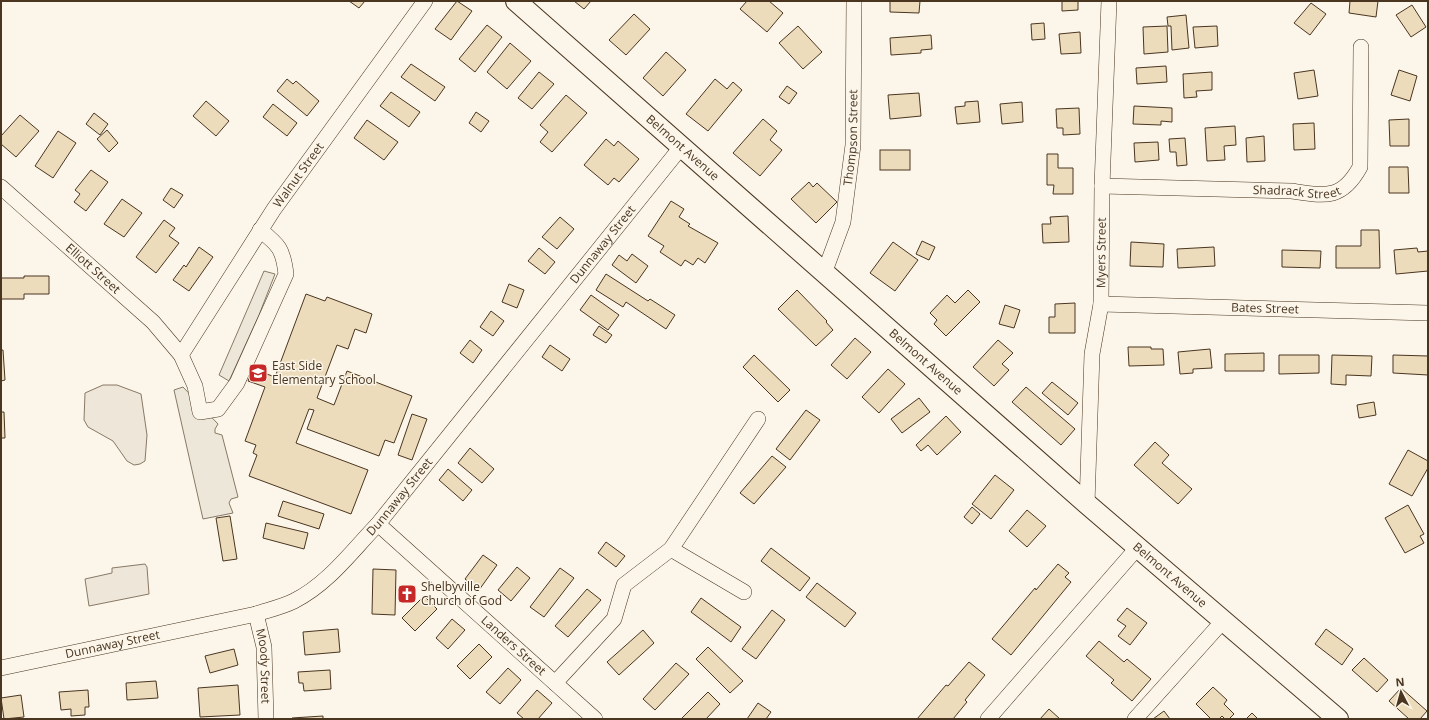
<svg xmlns="http://www.w3.org/2000/svg" width="1429" height="720" font-family="'Open Sans',sans-serif">
  <rect width="100%" height="100%" fill="#fbf6e9"/>
  <g fill="#ede6d9" stroke="#887966">
    <path d="M103 385H117L141 394 147 435 145 461 140 464 134 465 127 461 113 441 88 427 84 420 85 393Z"/>
    <path d="M145 564 147 567 149 594 89 606 85 579 112 573V568Z"/>
  </g>
  <g fill="#ede7d9" stroke="#887966">
    <path d="M264 271 275 274 259 315 229 381 219 375Z"/>
    <path d="M183 387 218 424 215 429V433L222 435 238 497 231 499 229 503 233 513 203 519 174 390Z"/>
  </g>
  <g fill="#ecdcbc" stroke="#4a3520">
    <path d="M349 1H365L359 8Z"/>
    <path d="M457 1 472 11 451 40 435 29Z"/>
    <path d="M574 1H591L584 9Z"/>
    <path d="M747 1H769L783 13 767 32 740 9Z"/>
    <path d="M890 1H920L919 13 890 12Z"/>
    <path d="M1062 1H1078V10L1062 11Z"/>
    <path d="M1350 1H1378L1376 17 1349 13Z"/>
    <path d="M1311 3 1326 14 1310 35 1294 23Z"/>
    <path d="M1412 5 1426 27 1411 37 1396 15Z"/>
    <path d="M634 14 650 29 626 55 609 40Z"/>
    <path d="M1186 15 1189 48 1172 50 1171 26H1168L1167 17Z"/>
    <path d="M1044 23 1045 39 1032 40 1031 24Z"/>
    <path d="M487 25 502 37 475 72 459 59Z"/>
    <path d="M798 26 822 52 803 69 779 43Z"/>
    <path d="M1167 26 1168 52 1144 54 1143 27Z"/>
    <path d="M1217 26 1218 46 1195 48 1193 27Z"/>
    <path d="M1080 32 1081 53 1061 54 1059 34Z"/>
    <path d="M931 35 932 49 921 50V53L891 55 890 38Z"/>
    <path d="M510 43 531 61 507 89 487 72Z"/>
    <path d="M666 52 686 70 663 96 643 78Z"/>
    <path d="M411 64 445 87 435 101 401 77Z"/>
    <path d="M1166 66 1167 82 1137 84 1136 68Z"/>
    <path d="M1314 70 1318 96 1298 99 1294 73Z"/>
    <path d="M1399 70 1417 76 1410 101 1391 95Z"/>
    <path d="M539 72 554 84 532 109 518 98Z"/>
    <path d="M1212 72V90L1196 91 1197 97 1184 98 1183 74Z"/>
    <path d="M287 79 293 84 296 81 319 101 307 116 277 91Z"/>
    <path d="M715 79 727 89 733 82 742 90 708 131 686 114Z"/>
    <path d="M787 86 797 93 789 104 779 97Z"/>
    <path d="M391 92 420 112 409 127 380 106Z"/>
    <path d="M919 93 921 116 890 119 888 95Z"/>
    <path d="M566 95 587 113 552 152 540 142 548 132 540 125Z"/>
    <path d="M206 101 229 121 216 136 193 116Z"/>
    <path d="M978 101 980 122 957 124 955 107 965 106V102Z"/>
    <path d="M1022 102 1023 122 1002 124 1000 104Z"/>
    <path d="M273 104 297 123 287 136 263 117Z"/>
    <path d="M1134 106 1172 108V122L1161 121V125L1133 124Z"/>
    <path d="M1079 108 1080 134 1063 135V128H1057L1056 109Z"/>
    <path d="M476 112 489 121 481 132 469 123Z"/>
    <path d="M94 113 108 124 100 135 86 124Z"/>
    <path d="M20 115 39 131 16 157 1 144V136Z"/>
    <path d="M763 119 777 131 770 140 782 150 760 176 733 153Z"/>
    <path d="M1409 119V146H1390L1389 120Z"/>
    <path d="M367 120 398 142 384 160 354 138Z"/>
    <path d="M1314 123 1315 149 1294 150 1293 124Z"/>
    <path d="M1235 126 1236 145 1224 146 1225 160 1207 161 1205 128Z"/>
    <path d="M107 130 118 143 109 152 97 139Z"/>
    <path d="M58 131 76 143 53 178 35 166Z"/>
    <path d="M1264 136 1265 161 1247 162 1246 138Z"/>
    <path d="M1185 138 1187 165 1177 166 1176 152H1170L1169 139Z"/>
    <path d="M606 139 614 146 618 141 639 159 619 182 614 178 608 185 584 165Z"/>
    <path d="M1158 142 1159 160 1135 162 1134 143Z"/>
    <rect x="880" y="150" width="30" height="20"/>
    <path d="M1047 154H1058V168H1073V194H1053L1054 185H1047Z"/>
    <path d="M1389 167H1408L1409 193H1389Z"/>
    <path d="M91 170 108 182 86 211 74 202 80 194 75 190Z"/>
    <path d="M809 182 813 187 817 183 837 202 816 223 791 199Z"/>
    <path d="M171 188 183 195 174 208 163 200Z"/>
    <path d="M122 199 142 213 124 237 104 224Z"/>
    <path d="M671 201 684 209 679 217 690 224 688 226 718 243 705 263 698 258 693 265 685 260 681 266 660 252 664 246 648 236Z"/>
    <path d="M1068 216 1069 242 1043 243 1042 224H1051L1050 217Z"/>
    <path d="M560 217 574 229 557 249 542 237Z"/>
    <path d="M164 220 175 228 169 236 179 243 156 273 136 257Z"/>
    <path d="M1361 230H1379L1380 268H1336V246H1361Z"/>
    <path d="M922 241 935 247 929 260 916 254Z"/>
    <path d="M893 242 918 260 895 291 870 273Z"/>
    <path d="M1131 242 1164 244 1163 267 1130 266Z"/>
    <path d="M199 247 213 257 189 291 173 280 184 265 186 267Z"/>
    <path d="M1214 247 1215 266 1178 268 1177 249Z"/>
    <path d="M539 248 555 262 545 274 528 261Z"/>
    <path d="M1417 248 1418 252 1428 251V271L1396 274 1394 250Z"/>
    <path d="M1282 250 1321 251 1320 268 1282 267Z"/>
    <path d="M632 254 648 266 636 283 612 265 619 255 627 261Z"/>
    <path d="M606 274 648 301 650 299 675 315 666 329 626 302 623 307 596 290Z"/>
    <path d="M24 276H49V294H24V299H1V278H24Z"/>
    <path d="M509 284 524 290 517 308 502 302Z"/>
    <path d="M797 290 827 321 826 322 833 330 816 346 778 309Z"/>
    <path d="M968 290 980 302 946 336 934 324 937 320 930 313 947 295 955 303Z"/>
    <path d="M306 294 325 301 327 297 372 314 366 333 355 329 348 349 337 345 317 398 334 405 347 371 412 396 394 443 385 440 379 456 307 429 314 410 309 409 296 443 368 470 351 514 249 476 257 455 253 453 256 445 245 441 265 387 248 381 253 369 275 377Z"/>
    <path d="M591 295 619 315 608 330 580 310Z"/>
    <path d="M1075 303V333H1049V317H1055V304Z"/>
    <path d="M1005 305 1020 310 1014 328 999 324Z"/>
    <path d="M491 311 504 321 493 336 480 327Z"/>
    <path d="M599 326 612 335 606 343 593 335Z"/>
    <path d="M855 338 871 352 847 379 831 365Z"/>
    <path d="M470 340 482 350 473 363 460 353Z"/>
    <path d="M998 340 1013 353 1002 364 1009 370 994 386 973 367Z"/>
    <path d="M550 345 570 359 562 371 542 357Z"/>
    <path d="M1128 347H1151V349H1163L1164 365 1129 366Z"/>
    <path d="M1210 349 1212 368 1193 369V373L1180 374 1178 352Z"/>
    <path d="M1 350H3L5 380 1 381Z"/>
    <path d="M1264 353V371H1225V354Z"/>
    <path d="M754 355 790 390 778 402 743 367Z"/>
    <path d="M1279 355H1319V373L1279 374Z"/>
    <path d="M1332 355 1372 356 1371 376 1346 375V385L1331 384Z"/>
    <path d="M1393 355 1428 356V375L1393 373Z"/>
    <path d="M888 369 905 384 879 413 862 397Z"/>
    <path d="M1052 382 1078 403 1068 415 1042 393Z"/>
    <path d="M1026 387 1075 429 1061 445 1012 402Z"/>
    <path d="M919 398 930 412 902 433 891 419Z"/>
    <path d="M1374 402 1376 415 1359 418 1357 405Z"/>
    <path d="M806 410 820 420 790 460 776 449Z"/>
    <path d="M1 412H4L5 438H1Z"/>
    <path d="M412 414 427 419 412 460 398 455Z"/>
    <path d="M946 416 961 432 937 455 928 445 921 451 916 445Z"/>
    <path d="M1155 442 1169 455 1162 463 1192 489 1178 504 1134 465Z"/>
    <path d="M470 448 494 469 482 483 458 463Z"/>
    <path d="M1408 450 1428 461V468L1412 496 1389 484Z"/>
    <path d="M772 456 786 467 754 504 740 493Z"/>
    <path d="M448 469 472 490 463 501 439 480Z"/>
    <path d="M995 475 1014 490 991 519 972 504Z"/>
    <path d="M283 501 324 514 319 529 278 516Z"/>
    <path d="M1408 505 1424 534 1420 536 1424 543 1405 553 1385 518Z"/>
    <path d="M972 507 980 514 972 524 964 517Z"/>
    <path d="M1027 510 1046 526 1027 547 1009 531Z"/>
    <path d="M230 516 237 559 223 561 216 518Z"/>
    <path d="M266 523 308 533 304 549 263 538Z"/>
    <path d="M606 542 625 556 616 567 598 553Z"/>
    <path d="M771 548 810 578 800 591 761 561Z"/>
    <path d="M483 555 497 565 479 590 465 579Z"/>
    <path d="M1058 564 1069 573 1065 577 1071 582 1011 655 992 639 1035 588 1036 590Z"/>
    <path d="M517 567 530 578 511 601 498 590Z"/>
    <path d="M560 568 574 578 544 617 530 607Z"/>
    <path d="M373 569 396 570 395 615 372 614Z"/>
    <path d="M817 583 856 613 845 627 806 597Z"/>
    <path d="M587 589 601 600 568 637 555 626Z"/>
    <path d="M424 596 437 609 415 631 402 618Z"/>
    <path d="M701 598 741 627 731 642 691 612Z"/>
    <path d="M1127 608 1147 623 1130 645 1118 636 1126 626 1117 620Z"/>
    <path d="M772 610 785 620 756 659 742 649Z"/>
    <path d="M452 619 465 630 448 649 436 638Z"/>
    <path d="M338 629 340 652 305 655 303 632Z"/>
    <path d="M1326 629 1353 649 1342 665 1315 644Z"/>
    <path d="M643 630 654 643 619 675 607 662Z"/>
    <path d="M1099 641 1124 662 1127 659 1151 679 1132 701 1111 683 1114 680 1086 656Z"/>
    <path d="M479 644 492 657 470 679 457 666Z"/>
    <path d="M708 647 743 681 730 693 696 659Z"/>
    <path d="M234 649 238 665 210 673 205 656Z"/>
    <path d="M1364 658 1388 680 1377 692 1352 670Z"/>
    <path d="M969 662 985 675 965 700 967 702 953 719H917L946 685 948 686Z"/>
    <path d="M676 663 689 674 655 710 643 699Z"/>
    <path d="M508 668 521 680 500 704 486 692Z"/>
    <path d="M330 670 331 689 304 691 303 683H299L298 672Z"/>
    <path d="M156 681 158 698 127 700 126 683Z"/>
    <path d="M238 685 240 715 200 717 198 688Z"/>
    <path d="M1213 687 1227 700 1224 704 1234 714 1229 719H1225L1222 716 1219 719H1211L1196 704Z"/>
    <path d="M1401 688 1427 711 1420 719H1409L1389 701Z"/>
    <path d="M88 690 89 707H85V715L71 716V709L61 710 59 692Z"/>
    <path d="M537 690 552 703 538 719H524L517 713Z"/>
    <path d="M708 692 720 704 706 719H681Z"/>
    <path d="M21 695 24 717 4 719 1 698Z"/>
    <path d="M758 703 771 712 766 719H747Z"/>
    <path d="M1049 709 1060 719H1040Z"/>
    <path d="M1164 711 1170 719H1153Z"/>
    <path d="M1252 713 1258 719H1246Z"/>
    <path d="M323 716V719H293L292 718Z"/>
  </g>
  <g fill="none" stroke-linecap="round" stroke-linejoin="round">
    <defs>
      <g id="minor">
        <path id="s1" d="M1102 186 1292 191C1325 196 1342 200 1360 167L1361 47"/>
        <path id="s2" d="M1 187 153 322 181 355 195 386 200 412 218 409 237 383 286 274C283 249 279 245 260 230"/>
        <path id="s3" d="M825 271 843 222 853 145 854 1"/>
        <path id="s4" d="M1101 304 1428 313"/>
        <path id="s5" d="M181 355 274 209 425 1"/>
        <path id="s6" d="M1087 504 1092 354 1101 304 1102 186 1109 1"/>
        <path id="s7" d="M378 524 595 719"/>
        <path d="M671 549 758 419"/>
        <path id="s8" d="M256 614 264 647 266 719"/>
        <path id="s9" d="M1 668 256 614C268 610 282 607 294 601 328 584 352 551 378 524L682 146"/>
        <path d="M555 683 614 619 624 585 671 549 744 592"/>
        <path d="M988 719 1138 547"/>
        <path d="M1135 719 1223 621"/>
      </g>
      <g id="major">
        <path id="s10" d="M516 1 1087 504 1338 719"/>
      </g>
    </defs>
    <use href="#minor" stroke="#4a3520" stroke-width="16"/>
    <use href="#major" stroke="#4a3520" stroke-width="22"/>
    <use href="#minor" stroke="#fbf6e9" stroke-width="15"/>
    <use href="#major" stroke="#fbf6e9" stroke-width="20"/>
  </g>
  <defs>
    <symbol id="school-square" viewBox="-11 -11 22 22"><rect x="-9" y="-9" width="18" height="18" rx="4" fill="#c62828" stroke="#fbf6e9"/><path d="M0-5L7-2L0 1L-7-2ZM-4 1L0 2.5L4 1V4Q0 6-4 4Z" fill="#fff"/></symbol>
    <symbol id="church-square" viewBox="-11 -11 22 22"><rect x="-9" y="-9" width="18" height="18" rx="4" fill="#c62828" stroke="#fbf6e9"/><path d="M-1.2-6h2.4v3.5h3.3v2.4h-3.3V6h-2.4V-.1h-3.3v-2.4h3.3Z" fill="#fff"/></symbol>
  </defs>
  <g fill-rule="evenodd">
    <use href="#school-square" x="247" y="362" width="22" height="22"/>
    <use href="#church-square" x="396" y="583" width="22" height="22"/>
  </g>
  <g text-anchor="middle" stroke-width="3" stroke-linejoin="round" paint-order="stroke">
    <g font-size="12" fill="#4a3520" stroke="#fbf6e9">
      <text dy="4" stroke="none"><textPath href="#s3" startOffset="137">Thompson Street</textPath></text>
      <text dy="4" stroke="none"><textPath href="#s10" startOffset="222">Belmont Avenue</textPath></text>
      <text dy="4" stroke="none"><textPath href="#s5" startOffset="215">Walnut Street</textPath></text>
      <text dy="4" stroke="none"><textPath href="#s1" startOffset="195">Shadrack Street</textPath></text>
      <text dy="4" stroke="none"><textPath href="#s9" startOffset="774">Dunnaway Street</textPath></text>
      <text dy="4" stroke="none"><textPath href="#s6" startOffset="252">Myers Street</textPath></text>
      <text dy="4" stroke="none"><textPath href="#s2" startOffset="123">Elliott Street</textPath></text>
      <text dy="4" stroke="none"><textPath href="#s4" startOffset="164">Bates Street</textPath></text>
      <text dy="4" stroke="none"><textPath href="#s10" startOffset="546">Belmont Avenue</textPath></text>
      <text dy="4" stroke="none"><textPath href="#s9" startOffset="450">Dunnaway Street</textPath></text>
      <text dy="4" stroke="none"><textPath href="#s10" startOffset="870">Belmont Avenue</textPath></text>
      <text dy="4" stroke="none"><textPath href="#s9" startOffset="114">Dunnaway Street</textPath></text>
      <text dy="4" stroke="none"><textPath href="#s7" startOffset="182">Landers Street</textPath></text>
      <text dy="4" stroke="none"><textPath href="#s8" startOffset="53">Moody Street</textPath></text>
    </g>
    <g font-size="12" fill="#4a3520" stroke="#fbf6e9" text-anchor="start">
      <text x="272" y="370">East Side<tspan x="272" dy="14">Elementary School</tspan></text>
      <text x="421" y="591">Shelbyville<tspan x="421" dy="14">Church of God</tspan></text>
    </g>
  </g>
  <rect width="1429" height="720" fill="none" stroke="#4a3520" stroke-width="4"/>
  <g transform="translate(1401 692) rotate(354)" stroke="#fbf6e9" stroke-width="3" paint-order="stroke">
  <path d="M0-3L7 15L0 10L-7 15Z" fill="#4a3520"/>
  <text y="-6" font-size="11" font-weight="bold" text-anchor="middle" fill="#4a3520">N</text>
  </g>
</svg>
